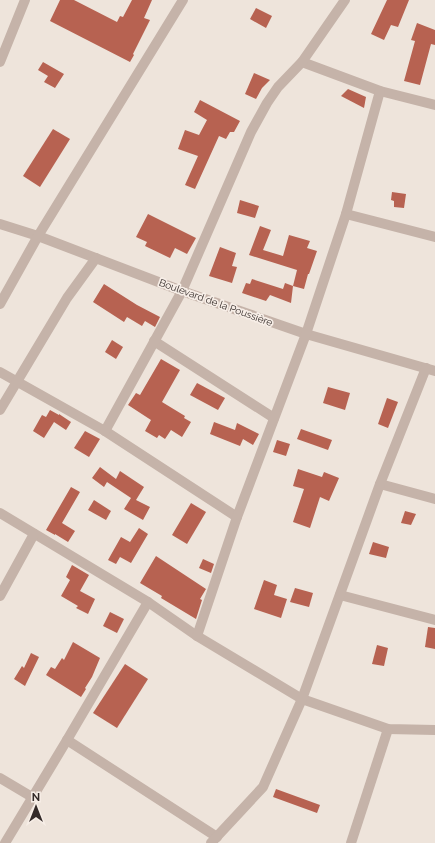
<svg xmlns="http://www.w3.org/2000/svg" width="435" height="843" font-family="Raleway,sans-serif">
  <rect width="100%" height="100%" fill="#eee4db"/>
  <g fill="#b76251">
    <path d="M60 0H74L117 22 120 16 123 17 132 0H152L144 18 150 20 133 54 134 55 130 62 50 21Z"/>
    <path d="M387 0H409L398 27 391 25 384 40 371 34Z"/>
    <path d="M256 8 272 16 266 28 250 19Z"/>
    <path d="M417 23 435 30V45L431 44 420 85 404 81 415 41 411 40Z"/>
    <path d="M43 62 64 74 55 88 44 82 48 76 38 70Z"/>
    <path d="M254 73 270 80 262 88 256 99 245 94Z"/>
    <path d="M348 89 366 97 364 108 341 96Z"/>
    <path d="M200 100 240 121 234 132H230L226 139 219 136 195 189 185 185 198 156 178 149 185 130 199 135 207 120 194 112Z"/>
    <path d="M53 129 70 139 40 187 23 176Z"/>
    <path d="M392 192 406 194 404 208 394 207V201L391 200Z"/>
    <path d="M240 200 259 206 255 218 237 213Z"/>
    <path d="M148 214 196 238 187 254 175 248 170 258 145 246 147 242 136 237Z"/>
    <path d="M260 226 271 230 263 250 283 256 289 235 310 241 307 248 317 251 309 274H308L304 289 293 286 297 270 249 255Z"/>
    <path d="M220 247 236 253 232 266 237 267 232 283 209 276Z"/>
    <path d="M252 279 283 289 285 283 293 286 291 303 270 295 266 301 242 293 246 283 250 284Z"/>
    <path d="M104 284 137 305 160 317 155 327 145 321 142 326 127 317 124 322 93 302Z"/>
    <path d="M112 340 123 347 116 359 105 352Z"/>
    <path d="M161 359 180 370 162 402 185 416 184 418 191 422 182 437 171 430 165 439 159 435 157 438 145 431 151 420 128 405 136 393 140 395Z"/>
    <path d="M197 383 225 398 218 410 190 395Z"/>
    <path d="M328 387 350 393 345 410 323 403Z"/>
    <path d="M387 398 398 402 388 428 378 424Z"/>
    <path d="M50 410 59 415V414L71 422 66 430 54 422 44 438 33 431 42 415 46 417Z"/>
    <path d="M214 422 235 430 237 423 259 434 253 445 243 439 240 446 210 434Z"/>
    <path d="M301 429 332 440 328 450 297 439Z"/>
    <path d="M85 431 100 439 89 457 74 448Z"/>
    <path d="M277 440 290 444 286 456 273 452Z"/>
    <path d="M100 467 116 479 120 471 144 487 136 500 150 507 143 520 124 509 131 498 107 482 104 487 92 478Z"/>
    <path d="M298 469 322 477 324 472 339 478 329 501 320 497 310 528 293 522 304 489 293 486Z"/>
    <path d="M71 487 80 492 62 523 75 531 68 542 55 534V535L46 530Z"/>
    <path d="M94 500 111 511 106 520 88 510Z"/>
    <path d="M191 503 206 512 187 544 172 535Z"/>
    <path d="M405 511 416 514 411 525 401 523Z"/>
    <path d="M139 528 148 534 131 563 120 557 116 564 108 560 121 537 130 542Z"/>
    <path d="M373 542 389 547 386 558 369 554Z"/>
    <path d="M156 556 206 589 200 599 202 600 196 619 161 598 162 596 140 583Z"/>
    <path d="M203 559 214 564 211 573 199 568Z"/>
    <path d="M72 565 89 575 80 591 95 599 88 614 76 608 78 606 61 596 70 580 66 577Z"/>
    <path d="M264 580 277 585 274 595 287 599 281 618 254 609Z"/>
    <path d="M295 588 313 593 309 607 290 602Z"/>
    <path d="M110 612 124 619 117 633 103 626Z"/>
    <path d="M428 627 435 628V649L425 647Z"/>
    <path d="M73 642 100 658 92 677 85 688 86 689 81 697 46 675 51 667 55 669 62 658 64 660Z"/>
    <path d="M377 645 388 648 384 666 372 664Z"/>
    <path d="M31 653 39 657 25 686 14 679 22 666 24 668Z"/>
    <path d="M125 664 148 679 117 728 93 713Z"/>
    <path d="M276 789 320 805 317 813 273 797Z"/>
  </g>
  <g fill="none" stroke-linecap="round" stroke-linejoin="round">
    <g stroke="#c5b3a9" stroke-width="10">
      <path d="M0 62 25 0"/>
      <path d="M302 62 380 91 435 105"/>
      <path d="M346 214 435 237"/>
      <path d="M0 224 38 236 182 291 306 334 435 371"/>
      <path d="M0 304 38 236 183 0"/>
      <path d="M154 341 274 418"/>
      <path d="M0 372 105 431 237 517"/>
      <path d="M0 410 67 298 96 258"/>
      <path d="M105 431 182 291 251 132 267 103 278 87 302 62 345 0"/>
      <path d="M380 484 435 499"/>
      <path d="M0 513 148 602 197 636 302 699 388 729 435 730"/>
      <path d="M340 595 435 620"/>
      <path d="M0 596 34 534"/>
      <path d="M197 636 237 517 306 334 346 214 380 91"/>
      <path d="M67 740 217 837"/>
      <path d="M0 778 32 797"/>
      <path d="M5 843 67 740 148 602"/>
      <path d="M211 843 263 787 302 699 380 484 426 368"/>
      <path d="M351 843 388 729"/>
    </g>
  </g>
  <g text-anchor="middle" stroke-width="3.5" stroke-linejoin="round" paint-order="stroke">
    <g font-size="10" fill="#332a28" stroke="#f7eee7">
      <text transform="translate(216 302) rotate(20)" y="4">Boulevard de la Poussière</text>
    </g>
  </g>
  <g transform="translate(36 807)" stroke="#f7eee7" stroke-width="3" paint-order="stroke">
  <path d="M0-3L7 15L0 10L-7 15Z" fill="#332a28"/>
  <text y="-6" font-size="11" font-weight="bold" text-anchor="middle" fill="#332a28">N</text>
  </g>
</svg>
